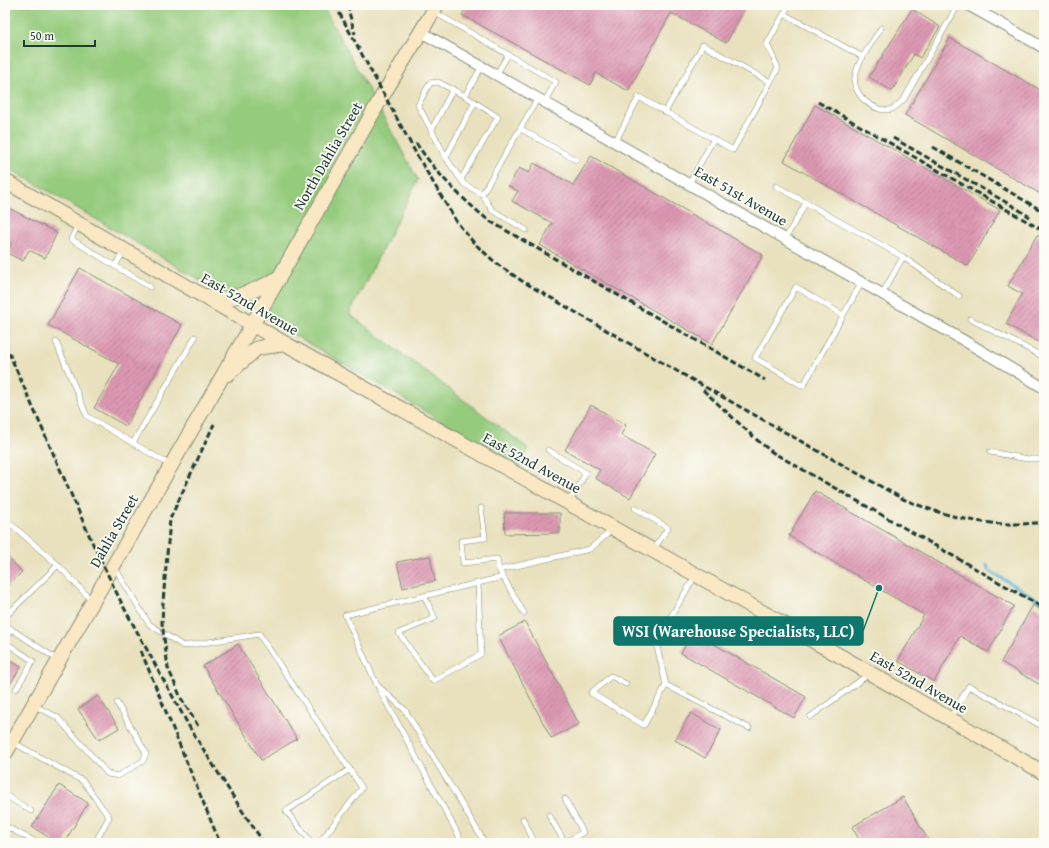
<svg xmlns="http://www.w3.org/2000/svg" width="1049" height="848" font-family="'Gentium Book Plus',serif">
  <defs>
    <pattern id="building-hatch" width="6" height="6" patternUnits="userSpaceOnUse"><rect width="6" height="6" fill="#dd98b3"/><path d="M-1 1l2-2M0 6l6-6M5 7l2-2" fill="none" stroke="#b37d92"/></pattern>
  </defs>
  <rect width="100%" height="100%" fill="#fdfcf7"/>
  <filter id="ink" filterUnits="userSpaceOnUse"><feTurbulence type="fractalNoise" baseFrequency=".025" numOctaves="2"/><feDisplacementMap in="SourceGraphic" scale="8" xChannelSelector="R" yChannelSelector="G"/><feConvolveMatrix kernelMatrix="1 2 1 2 8 2 1 2 1" color-interpolation-filters="sRGB"/></filter>
  <filter id="wash" filterUnits="userSpaceOnUse"><feTurbulence type="fractalNoise" baseFrequency=".012" numOctaves="4" result="noise"/><feDisplacementMap in="SourceGraphic" scale="16" xChannelSelector="R" yChannelSelector="G"/><feGaussianBlur stdDeviation="0.9" result="paint"/><feColorMatrix in="noise" values="0 0 0 0 0 0 0 0 0 0 0 0 0 0 0 0 0 1.4 0 .05"/><feComposite in="paint" operator="in"/></filter>
  <g filter="url(#wash)">
    <rect width="100%" height="100%" fill="#e9e1be"/>
    <path fill="#95cb7d" stroke="#5a8458" d="M5 5H322L418 180 349 314 529 449 520 467 5 166Z"/>
    <g fill="none" stroke-linecap="round" stroke-linejoin="round">
      <path stroke="#57b2d5" stroke-width="3" d="M987 565 988 570 1044 603"/>
    </g>
    <g id="blocks">
      <g fill="url(#building-hatch)">
        <path d="M468 5H747L726 43 671 13 628 91 596 73 590 85 462 15Z"/>
        <path d="M912 9 940 27 920 58 914 54 892 91 869 77Z"/>
        <path d="M950 38 1044 92V196L905 115Z"/>
        <path d="M815 105 1000 210 968 266 784 161Z"/>
        <path d="M591 156 763 255 712 344 540 245 552 223 512 201 518 191 508 186 519 168 529 173 534 163 573 185Z"/>
        <path d="M5 206 57 233 45 258 29 250 23 261 7 253 12 243 5 240Z"/>
        <path d="M1037 235 1044 239V345L1006 324 1022 294 1008 286Z"/>
        <path d="M80 268 182 325 126 426 94 408 119 364 48 325Z"/>
        <path d="M591 405 626 425 621 435 655 454 630 498 595 478 600 470 565 450Z"/>
        <path d="M815 491 1014 606 988 652 960 636 934 682 898 661 924 615 789 536Z"/>
        <path d="M504 513H560V533L505 534Z"/>
        <path d="M5 554 22 572 5 589Z"/>
        <path d="M430 556 435 581 403 588 397 562Z"/>
        <path d="M1033 605 1044 612V687L1001 662Z"/>
        <path d="M525 622 579 724 551 738 498 636Z"/>
        <path d="M693 632 806 697 794 718 681 653Z"/>
        <path d="M238 644 297 739 261 760 203 666Z"/>
        <path d="M5 657 21 667 5 692Z"/>
        <path d="M98 696 119 728 99 740 78 709Z"/>
        <path d="M691 713 721 730 705 758 675 740Z"/>
        <path d="M59 785 88 803 64 843H58L32 827Z"/>
        <path d="M903 797 930 843H861L852 827Z"/>
      </g>
    </g>
  </g>
  <g filter="url(#ink)">
    <use href="#blocks" fill-opacity="0" stroke="#848f79" stroke-width="1"/>
    <g fill="none" stroke-linecap="round" stroke-linejoin="round">
      <defs>
        <g id="lane">
          <path d="M434 12 556 82 544 102"/>
          <path d="M784 14 863 57"/>
          <path d="M881 28C872 43 858 60 855 77 851 94 876 115 892 109 896 107 901 102 904 99L958 5"/>
          <path d="M482 66 465 96 438 82 430 83 418 105 448 161 464 184 482 194 538 98"/>
          <path d="M496 75 508 55"/>
          <path d="M665 112 703 45 770 82"/>
          <path d="M521 129 576 160"/>
          <path d="M431 131 453 89"/>
          <path d="M615 142 639 97 733 150 778 68 767 44 789 5"/>
          <path d="M446 157 475 102"/>
          <path d="M461 179 498 117 465 96"/>
          <path d="M689 184 713 140"/>
          <path d="M776 186 903 257 959 296"/>
          <path d="M482 194 492 210 526 230"/>
          <path d="M78 225 71 239 115 266"/>
          <path d="M785 239 806 203"/>
          <path d="M124 251 115 266 150 287"/>
          <path d="M882 294 903 257"/>
          <path d="M843 315 796 287 755 358 803 386 862 282"/>
          <path d="M970 319 1044 357"/>
          <path d="M56 342 87 416 170 465"/>
          <path d="M133 443 195 337"/>
          <path d="M548 450 586 473 569 502"/>
          <path d="M990 452 1028 459H1044"/>
          <path d="M481 508 485 538 461 541 463 563 497 559 499 570"/>
          <path d="M635 508 668 528 653 550"/>
          <path d="M5 519 58 565"/>
          <path d="M115 568 149 624 183 646 259 634 362 788 319 843"/>
          <path d="M695 576 656 642 666 685 749 728"/>
          <path d="M424 596 435 618 399 633 433 681 481 654 478 583"/>
          <path d="M524 613 499 570 590 549 613 529"/>
          <path d="M5 617 58 565 92 601"/>
          <path d="M5 625 58 660"/>
          <path d="M5 639 11 629"/>
          <path d="M5 642 33 661 16 689"/>
          <path d="M626 684 611 676 591 693 644 725 666 685"/>
          <path d="M379 689 459 836 461 843"/>
          <path d="M35 706 57 717 108 774 118 776 143 761 146 753 117 703"/>
          <path d="M810 717 869 674"/>
          <path d="M950 718 969 686 1044 727"/>
          <path d="M5 738 83 781 109 817 95 843"/>
          <path d="M5 795 31 811"/>
          <path d="M549 815 565 843"/>
          <path d="M523 819 535 843"/>
          <path d="M5 826 38 843"/>
          <path d="M312 843 286 811 350 769"/>
          <path d="M485 843 405 710 377 685 345 615 503 577"/>
          <path d="M565 843 583 832 565 799"/>
        </g>
        <g id="street">
          <path d="M968 5 1044 48"/>
          <path d="M421 32 963 340 1044 388"/>
        </g>
        <g id="secondary">
          <path d="M5 181 286 344 842 657 1044 773"/>
          <path d="M208 296C213 298 218 299 223 299 236 298 267 286 278 278"/>
          <path d="M228 374 256 349 263 347 286 344"/>
          <path d="M5 754 279 278 384 93 437 5"/>
        </g>
      </defs>
      <use href="#lane" stroke="#848f79" stroke-width="6"/>
      <use href="#street" stroke="#848f79" stroke-width="12"/>
      <use href="#secondary" stroke="#848f79" stroke-width="16"/>
      <use href="#lane" stroke="#fff" stroke-width="5"/>
      <use href="#street" stroke="#fff" stroke-width="10"/>
      <use href="#secondary" stroke="#fae7c3" stroke-width="14"/>
      <g stroke="#1f3d34" stroke-width="3" stroke-dasharray="6 3" stroke-linecap="butt">
        <path d="M335 5 418 157 456 221 474 243 497 264 522 281 668 366 903 499C949 518 993 529 1044 522"/>
        <path d="M347 5 355 34"/>
        <path d="M818 102 1044 231"/>
        <path d="M893 138 1018 209 1030 217"/>
        <path d="M416 143C437 174 459 196 488 220L765 380"/>
        <path d="M933 147 1044 212"/>
        <path d="M5 344 93 544 123 606 190 728 241 809 264 843"/>
        <path d="M703 390 757 440 772 452 1044 608"/>
        <path d="M141 651 220 843"/>
        <path d="M198 726 181 698 168 668 162 623 163 602 170 519 214 424"/>
      </g>
    </g>
  </g>
  <g text-anchor="middle" stroke-width="3.5" stroke-linejoin="round" paint-order="stroke">
    <g font-size="15" fill="#1f3d34" stroke="#fdfcf7">
      <text transform="translate(328 156) rotate(-60)" y="5">North Dahlia Street</text>
      <text transform="translate(741 196) rotate(30)" y="5">East 51st Avenue</text>
      <text transform="translate(250 304) rotate(30)" y="5">East 52nd Avenue</text>
      <text transform="translate(532 463) rotate(29)" y="5">East 52nd Avenue</text>
      <text transform="translate(114 531) rotate(-60)" y="5">Dahlia Street</text>
      <text transform="translate(919 682) rotate(30)" y="5">East 52nd Avenue</text>
    </g>
  </g>
  <path fill="none" stroke="#0f766e" stroke-width="1.5" d="M879 588L863 631"/>
  <circle fill="#0f766e" stroke="#fdfcf7" stroke-width="1.5" cx="879" cy="588" r="4"/>
  <rect fill="#0f766e" stroke="#0f766e" stroke-width="1.5" x="614" y="617" width="249" height="28" rx="4"/>
  <g font-size="16" text-anchor="middle" font-weight="bold" fill="#fff">
    <text x="738" y="637">WSI (Warehouse Specialists, LLC)</text>
  </g>
  <rect width="1049" height="848" fill="none" stroke="#fdfcf7" stroke-width="20"/>
  <path d="M24 40v6h71v-6" fill="none" stroke="#1f3d34" stroke-width="2"/>
  <text x="30" y="40" font-size="12" fill="#1f3d34" stroke="#fdfcf7" stroke-width="3" paint-order="stroke">50 m</text>
</svg>
